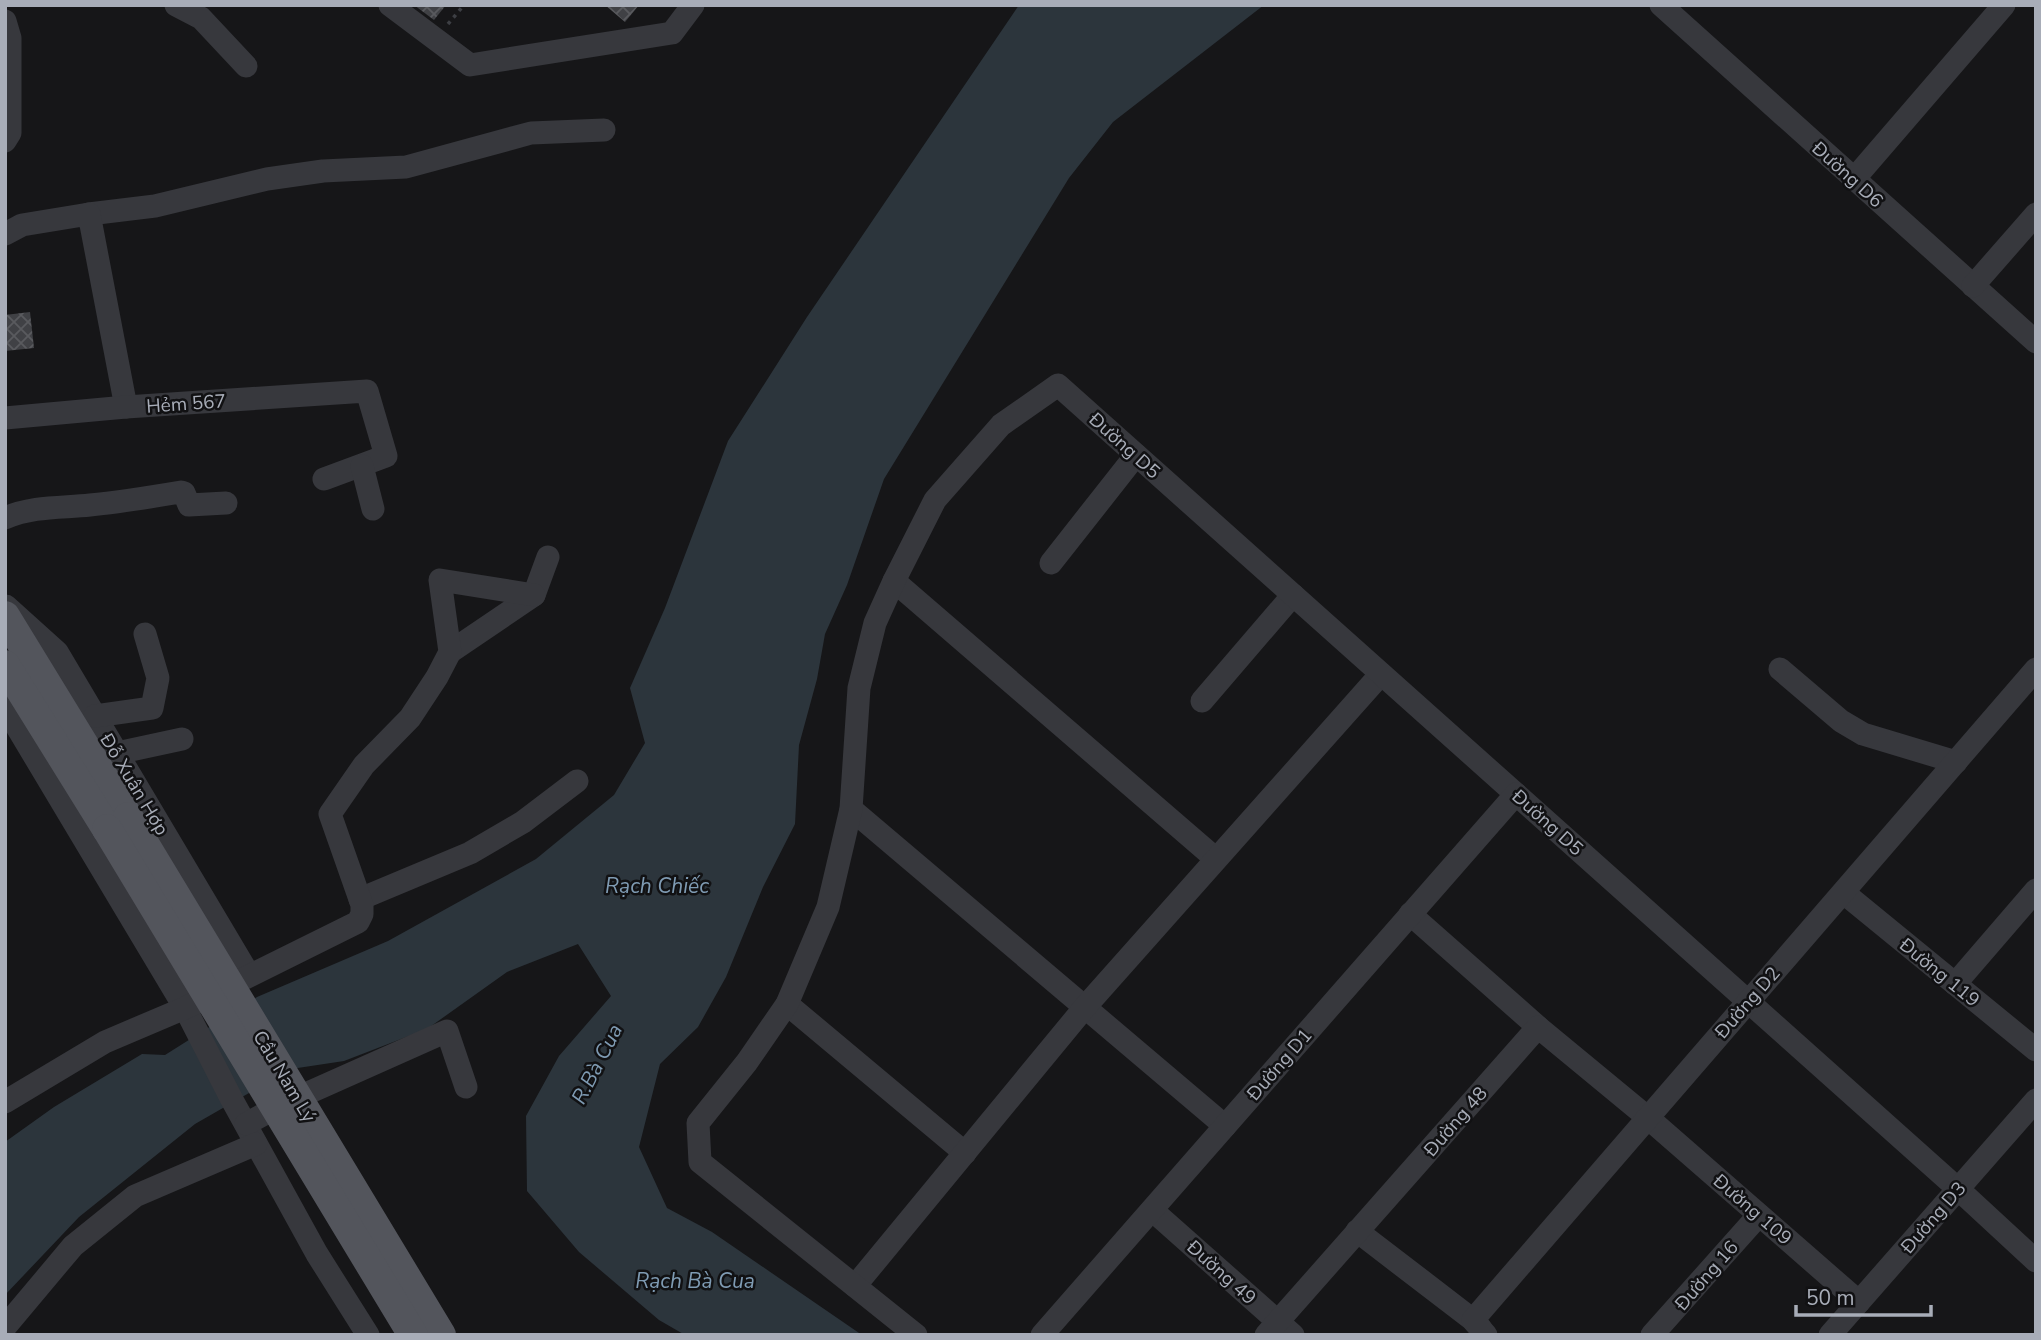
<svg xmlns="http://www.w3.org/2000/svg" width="2041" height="1340" font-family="'Nunito Sans',sans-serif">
  <defs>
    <pattern id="building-cross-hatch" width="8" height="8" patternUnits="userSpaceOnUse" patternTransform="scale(1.75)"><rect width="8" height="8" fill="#404145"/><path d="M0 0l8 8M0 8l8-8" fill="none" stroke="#595a5e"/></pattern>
  </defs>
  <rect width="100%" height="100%" fill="#161618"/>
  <path fill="#2c353c" d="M1019 5H1264L1113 122 1069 178 884 479 847 585 825 634 817 679 799 745 795 824 763 887 726 977 698 1027 660 1064 639 1147 667 1208 712 1232 862 1335H685L659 1320 579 1252 527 1191 526 1116 559 1056 611 996 578 944 507 972 427 1029 344 1061 291 1069 195 1124 79 1217 5 1295V1142L54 1107 142 1054 165 1055 257 997 388 941 536 859 614 795 645 743 630 688 665 608 728 441 807 317Z"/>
  <g fill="url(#building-cross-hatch)">
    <path d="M414 5H446L434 20Z"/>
    <path d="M605 5H639L625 22Z"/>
    <path d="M30 312 34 348 5 351V315Z"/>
  </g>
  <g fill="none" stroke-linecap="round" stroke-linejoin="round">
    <path stroke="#3d3f44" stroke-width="3.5" stroke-dasharray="3.5 5" stroke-linecap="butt" d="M448 24 464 5"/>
    <g stroke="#37383d" stroke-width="23">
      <path d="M176 5 201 18 246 66"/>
      <path d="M390 5 470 65 672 33 693 5"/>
      <path d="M1661 5 2036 342"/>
      <path d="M5 21 10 38V133L5 141"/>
      <path d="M1854 179 2004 5"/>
      <path d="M89 214 155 206 267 179 323 171 406 167 531 133 604 130"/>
      <path d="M5 234 22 225 89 214 126 407"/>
      <path d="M1973 286 2036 214"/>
      <path d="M5 418 126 407 367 391 386 456 324 479"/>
      <path d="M362 466 373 509"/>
      <path d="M5 518C33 506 61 508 90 505 121 502 151 497 181 492L184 493 189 505 226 503"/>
      <path d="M1051 563 1136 455"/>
      <path d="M894 581 1216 859"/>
      <path d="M6 606 57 652 249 975"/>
      <path d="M450 652 534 595 548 557"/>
      <path d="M1780 669 1841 721 1863 734 1956 762"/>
      <path d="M1202 701 1293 595"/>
      <path d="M5 707 185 1008 231 1098 317 1254 368 1335"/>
      <path d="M95 716 152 708 158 678 145 634"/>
      <path d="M117 753 182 739"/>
      <path d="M851 809 1225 1126"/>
      <path d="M1844 893 2036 1050"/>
      <path d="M360 899 470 853 523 822 577 781"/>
      <path d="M1410 914 1538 1027"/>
      <path d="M1955 984 2036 890"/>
      <path d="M787 1004 965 1153"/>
      <path d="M5 1102 105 1042 185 1008 358 922 362 914V905L330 814 364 765 410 718 437 677 450 652 440 580 534 595"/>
      <path d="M246 1124 281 1105 447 1031 466 1087"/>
      <path d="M1152 1210 1293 1335"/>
      <path d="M1357 1231 1473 1320 1481 1329"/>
      <path d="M855 1286 1085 1007 1381 674"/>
      <path d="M5 1327 73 1246 135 1196 256 1144"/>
      <path d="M916 1335 700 1162 698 1123 747 1062 787 1004 828 907 851 809 859 688 875 623 894 581 935 500 1001 425 1058 385 1957 1188 2036 1261"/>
      <path d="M1042 1335 1516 794"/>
      <path d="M1266 1335 1538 1027 1647 1117 1859 1302"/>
      <path d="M1486 1335 1473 1320 2036 669"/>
      <path d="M1652 1335 1759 1215"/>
      <path d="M1830 1335 2036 1100"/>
    </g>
    <g stroke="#53555c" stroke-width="30">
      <path d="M5 616 128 817"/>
      <path d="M5 665 107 829"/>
    </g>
    <g stroke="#53555c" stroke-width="30">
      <path d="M128 817 441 1335"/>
      <path d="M107 829 413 1335"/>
    </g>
  </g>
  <g text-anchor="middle" stroke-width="5" stroke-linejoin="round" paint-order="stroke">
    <g font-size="19" fill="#a8adb8" stroke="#111113">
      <text transform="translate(1848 174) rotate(42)" y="7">Đường D6</text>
      <text transform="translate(186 403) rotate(-4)" y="7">Hẻm 567</text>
      <text transform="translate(1125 445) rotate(42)" y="7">Đường D5</text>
      <text transform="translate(135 784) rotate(59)" y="7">Đỗ Xuân Hợp</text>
      <text transform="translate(1548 822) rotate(42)" y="7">Đường D5</text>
      <text transform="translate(1940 972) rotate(39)" y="7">Đường 119</text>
      <text transform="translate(1747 1002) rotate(-49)" y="7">Đường D2</text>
      <text transform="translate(1279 1064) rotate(-49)" y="7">Đường D1</text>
      <text transform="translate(285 1076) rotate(59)" y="7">Cầu Nam Lý</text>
      <text transform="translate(1455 1121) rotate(-49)" y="7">Đường 48</text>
      <text transform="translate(1753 1209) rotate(41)" y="7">Đường 109</text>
      <text transform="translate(1933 1217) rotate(-49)" y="7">Đường D3</text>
      <text transform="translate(1222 1272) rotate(42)" y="7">Đường 49</text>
      <text transform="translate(1706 1275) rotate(-49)" y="7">Đường 16</text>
    </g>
    <g font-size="21" font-style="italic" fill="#7f9bb3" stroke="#111113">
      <text x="657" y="893">Rạch Chiếc</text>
      <text transform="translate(597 1064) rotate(-63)" y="7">R.Bà Cua</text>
      <text x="695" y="1288">Rạch Bà Cua</text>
    </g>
  </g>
  <rect width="2041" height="1340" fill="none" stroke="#a8adb8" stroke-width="14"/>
  <path d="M1796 1305v10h135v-10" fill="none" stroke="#a8adb8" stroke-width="3.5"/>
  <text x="1806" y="1305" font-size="21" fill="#a8adb8" stroke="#111113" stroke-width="5" paint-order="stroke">50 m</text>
</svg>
